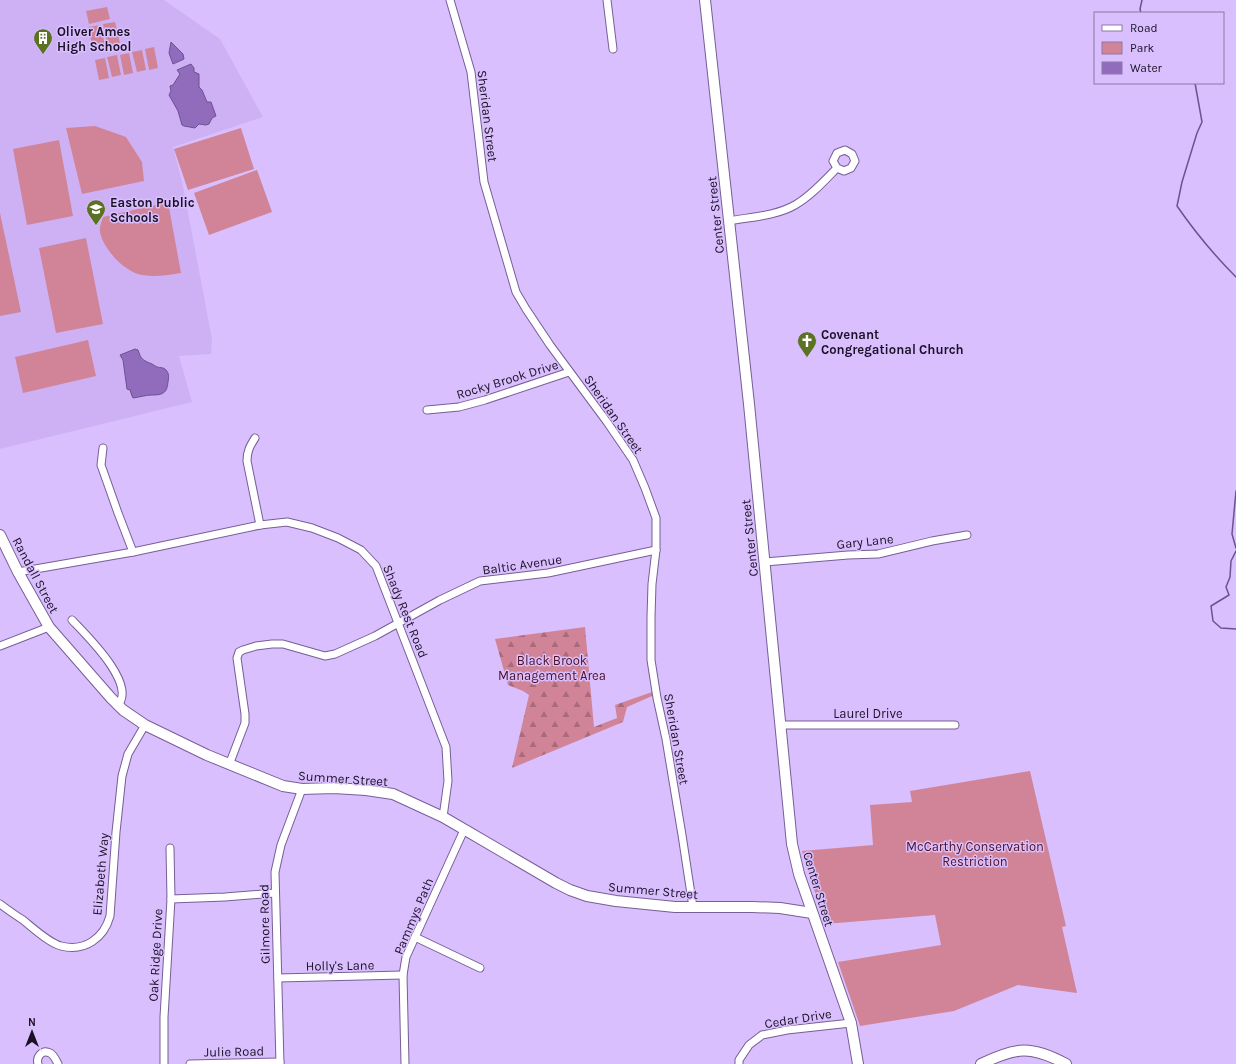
<svg xmlns="http://www.w3.org/2000/svg" width="1236" height="1064" font-family="Karla,sans-serif">
  <defs>
    <pattern id="forest-firs" width="22" height="20" patternUnits="userSpaceOnUse"><rect width="22" height="20" fill="#d18497"/><path d="M5 1l3.5 6h-7zM16 11l3.5 6h-7z" fill="#a96b7b"/></pattern>
  </defs>
  <rect width="100%" height="100%" fill="#d9bffd"/>
  <path fill="#ceb1f5" d="M0 0H164L220 39 263 117 173 147 183 186 212 339 211 354 179 356 192 402 0 449Z"/>
  <path fill="url(#forest-firs)" d="M585 627 594 727 617 718 615 705 652 692V696L627 707 623 722 512 768 529 695 523 691 508 685 495 639Z"/>
  <g fill="#d18497">
    <path d="M107 7 110 19 89 24 86 11Z"/>
    <path d="M115 22 120 43 107 46 103 24Z"/>
    <path d="M101 25 105 46 93 49 88 27Z"/>
    <path d="M154 47 158 68 149 70 145 49Z"/>
    <path d="M142 50 146 70 137 72 132 52Z"/>
    <path d="M129 53 133 73 124 75 120 55Z"/>
    <path d="M117 55 121 75 112 77 107 57Z"/>
    <path d="M105 58 109 78 99 80 95 60Z"/>
    <path d="M95 126 126 137 142 162 144 181 82 194 66 128Z"/>
    <path d="M241 128 254 169 188 190 174 149Z"/>
    <path d="M59 140 73 216 27 225 13 149Z"/>
    <path d="M257 170 272 212 209 235 194 193Z"/>
    <path d="M168 202 181 273C168 275 152 278 138 274 122 269 103 248 100 232 99 227 102 221 103 217Z"/>
    <path d="M0 213 21 312 0 316Z"/>
    <path d="M86 238 103 324 56 333 39 248Z"/>
    <path d="M88 340 96 376 23 393 15 357Z"/>
    <path d="M1030 771 1066 926 1062 927 1077 993 1018 985 954 1011 860 1026 838 962 941 945 935 915 825 924 802 851 873 845 870 805 912 802 910 791Z"/>
  </g>
  <g fill="#916cbd" stroke="#6e5190">
    <path d="M171 42 183 54 184 59 173 64 169 53Z"/>
    <path d="M191 64 194 68V72L199 74V87L202 90 207 102H211L216 116 212 118 209 124 206 125 199 124 195 128 184 126 182 125 178 111 169 95 171 91 170 86 173 85 180 74 177 70Z"/>
    <path d="M135 349 138 350C141 359 142 360 152 364 154 365 155 366 157 367 161 368 163 367 166 370 169 373 169 377 168 382 167 393 163 395 152 395 146 395 140 397 133 398L132 396 130 390 127 389 123 360 120 355Z"/>
  </g>
  <g fill="none" stroke-linecap="round" stroke-linejoin="round">
    <g stroke="#6e5190" stroke-width="1.5">
      <path d="M1141 13 1140 9 1142 0"/>
      <path d="M1195 83 1202 122 1197 133 1182 182 1177 206C1195 232 1214 255 1236 277"/>
      <path d="M1236 491 1232 534 1236 548"/>
      <path d="M1236 551 1231 561 1230 577 1226 587 1229 595 1211 606 1213 621 1221 628 1236 629"/>
    </g>
    <defs>
      <g id="street">
        <path d="M450 0 471 72 484 182 516 292 526 309 550 345 607 422 633 460 645 488 656 518V550L652 584 651 617V660L657 698 666 739 682 835 693 907"/>
        <path d="M607 0 613 49"/>
        <path d="M729 221C750 217 776 216 795 205 811 196 824 181 837 168L833 161 837 153 845 150 852 154 855 161 851 168 844 171 837 168"/>
        <path d="M427 410 459 407 485 400 569 372"/>
        <path d="M255 438C250 446 247 451 247 461L260 525"/>
        <path d="M103 448 101 465 118 513 133 552"/>
        <path d="M765 562 848 555 878 554 932 541 967 535"/>
        <path d="M18 572 133 552 260 525 287 522 312 528 338 538 361 550 376 566 446 747 448 781 443 817"/>
        <path d="M72 620C86 635 137 684 118 705"/>
        <path d="M0 646 49 627"/>
        <path d="M781 725H955"/>
        <path d="M229 765 245 723V714L237 658 239 652 243 650 256 646 272 644H283L325 656 335 654 375 636 440 600 480 581 548 573 656 550"/>
        <path d="M171 899 225 897 275 893"/>
        <path d="M0 904C8 910 15 915 23 920 33 928 49 943 61 946 85 952 104 938 110 916L116 832 122 776 128 754 145 725"/>
        <path d="M415 937 480 968"/>
        <path d="M278 978 403 975"/>
        <path d="M38 1064C36 1057 42 1049 50 1053 54 1055 56 1060 58 1064"/>
        <path d="M164 1064V1017L171 899 170 848"/>
        <path d="M190 1064 280 1062"/>
        <path d="M280 1064 275 872 281 845 302 789"/>
        <path d="M405 1064 403 975 406 957 464 830"/>
        <path d="M739 1064V1060L749 1045 762 1035 787 1030 851 1023"/>
      </g>
      <g id="secondary">
        <path d="M705 0 749 404 792 844 799 874 851 1023 858 1064"/>
        <path d="M0 535 18 572 49 627 111 698 123 710 145 725 207 755 283 786 302 789 334 788 366 790 393 794 443 817 556 883 570 890 587 896 616 901 675 907H752L780 908 812 913"/>
        <path d="M981 1064C1016 1047 1031 1045 1066 1064"/>
      </g>
    </defs>
    <use href="#street" stroke="#775e96" stroke-width="9"/>
    <use href="#secondary" stroke="#775e96" stroke-width="12"/>
    <use href="#street" stroke="#fff" stroke-width="7"/>
    <use href="#secondary" stroke="#fff" stroke-width="10"/>
  </g>
  <defs>
    <symbol id="building-pin" viewBox="-11 -11 22 30"><path d="M0 17L-7.5 6A9.5 9.5 0 1 1 7.5 6Z" fill="#5c7223" stroke="#d9bffd"/><path d="M-4-6H4V6H1V3H-1V6H-4ZM-2.5-4.3h1.7v1.8h-1.7ZM.8-4.3h1.7v1.8H.8ZM-2.5-1h1.7V.8h-1.7ZM.8-1h1.7V.8H.8Z" fill="#fff"/></symbol>
    <symbol id="school-pin" viewBox="-11 -11 22 30"><path d="M0 17L-7.5 6A9.5 9.5 0 1 1 7.5 6Z" fill="#5c7223" stroke="#d9bffd"/><path d="M0-5L7-2L0 1L-7-2ZM-4 1L0 2.5L4 1V4Q0 6-4 4Z" fill="#fff"/></symbol>
    <symbol id="church-pin" viewBox="-11 -11 22 30"><path d="M0 17L-7.5 6A9.5 9.5 0 1 1 7.5 6Z" fill="#5c7223" stroke="#d9bffd"/><path d="M-1.2-6h2.4v3.5h3.3v2.4h-3.3V6h-2.4V-.1h-3.3v-2.4h3.3Z" fill="#fff"/></symbol>
  </defs>
  <g fill-rule="evenodd">
    <use href="#building-pin" x="32" y="27" width="22" height="30"/>
    <use href="#school-pin" x="85" y="198" width="22" height="30"/>
    <use href="#church-pin" x="796" y="330" width="22" height="30"/>
  </g>
  <g text-anchor="middle" stroke-width="3" stroke-linejoin="round" paint-order="stroke">
    <g font-size="13" font-weight="bold" fill="#1b1127" stroke="#d9bffd" text-anchor="start">
      <text x="57" y="36">Oliver Ames<tspan x="57" dy="15">High School</tspan></text>
      <text x="110" y="207">Easton Public<tspan x="110" dy="15">Schools</tspan></text>
      <text x="821" y="339">Covenant<tspan x="821" dy="15">Congregational Church</tspan></text>
    </g>
    <g font-size="13" fill="#1b1127" stroke="#d9bffd">
      <text transform="translate(488 116) rotate(83)" y="5">Sheridan Street</text>
      <text transform="translate(715 215) rotate(-96)" y="5">Center Street</text>
      <text transform="translate(507 379) rotate(-17)" y="5">Rocky Brook Drive</text>
      <text transform="translate(614 414) rotate(55)" y="5">Sheridan Street</text>
      <text transform="translate(749 538) rotate(-96)" y="5">Center Street</text>
      <text transform="translate(865 541) rotate(-6)" y="5">Gary Lane</text>
      <text transform="translate(522 564) rotate(-8)" y="5">Baltic Avenue</text>
      <text transform="translate(36 575) rotate(62)" y="5">Randall Street</text>
      <text transform="translate(406 611) rotate(68)" y="5">Shady Rest Road</text>
      <text x="868" y="718">Laurel Drive</text>
      <text transform="translate(677 739) rotate(80)" y="5">Sheridan Street</text>
      <text transform="translate(343 778) rotate(4)" y="5">Summer Street</text>
      <text transform="translate(100 874) rotate(-85)" y="5">Elizabeth Way</text>
      <text transform="translate(819 889) rotate(73)" y="5">Center Street</text>
      <text transform="translate(653 890) rotate(5)" y="5">Summer Street</text>
      <text transform="translate(413 916) rotate(-67)" y="5">Pammys Path</text>
      <text transform="translate(264 924) rotate(-91)" y="5">Gilmore Road</text>
      <text transform="translate(155 955) rotate(-87)" y="5">Oak Ridge Drive</text>
      <text transform="translate(340 965) rotate(-1)" y="5">Holly's Lane</text>
      <text transform="translate(798 1018) rotate(-9)" y="5">Cedar Drive</text>
      <text transform="translate(234 1051) rotate(-1)" y="5">Julie Road</text>
    </g>
    <g font-size="13" fill="#4d0f25" stroke="#d9bffd">
      <text x="552" y="665">Black Brook<tspan x="552" dy="15">Management Area</tspan></text>
      <text x="975" y="851">McCarthy Conservation<tspan x="975" dy="15">Restriction</tspan></text>
    </g>
  </g>
  <rect x="1094" y="12" width="130" height="72" fill="#d9bffd" stroke="#8d79a7"/>
  <rect x="1102" y="25" width="20" height="6" fill="#ffffff" stroke="#8d79a7"/>
  <text x="1130" y="32" font-size="12" fill="#1b1127">Road</text>
  <rect x="1102" y="42" width="20" height="12" fill="#d18497" stroke="#8d79a7"/>
  <text x="1130" y="52" font-size="12" fill="#1b1127">Park</text>
  <rect x="1102" y="62" width="20" height="12" fill="#916cbd" stroke="#8d79a7"/>
  <text x="1130" y="72" font-size="12" fill="#1b1127">Water</text>
  <g transform="translate(32 1032)" stroke="#d9bffd" stroke-width="3" paint-order="stroke">
  <path d="M0-3L7 15L0 10L-7 15Z" fill="#1b1127"/>
  <text y="-6" font-size="11" font-weight="bold" text-anchor="middle" fill="#1b1127">N</text>
  </g>
</svg>
